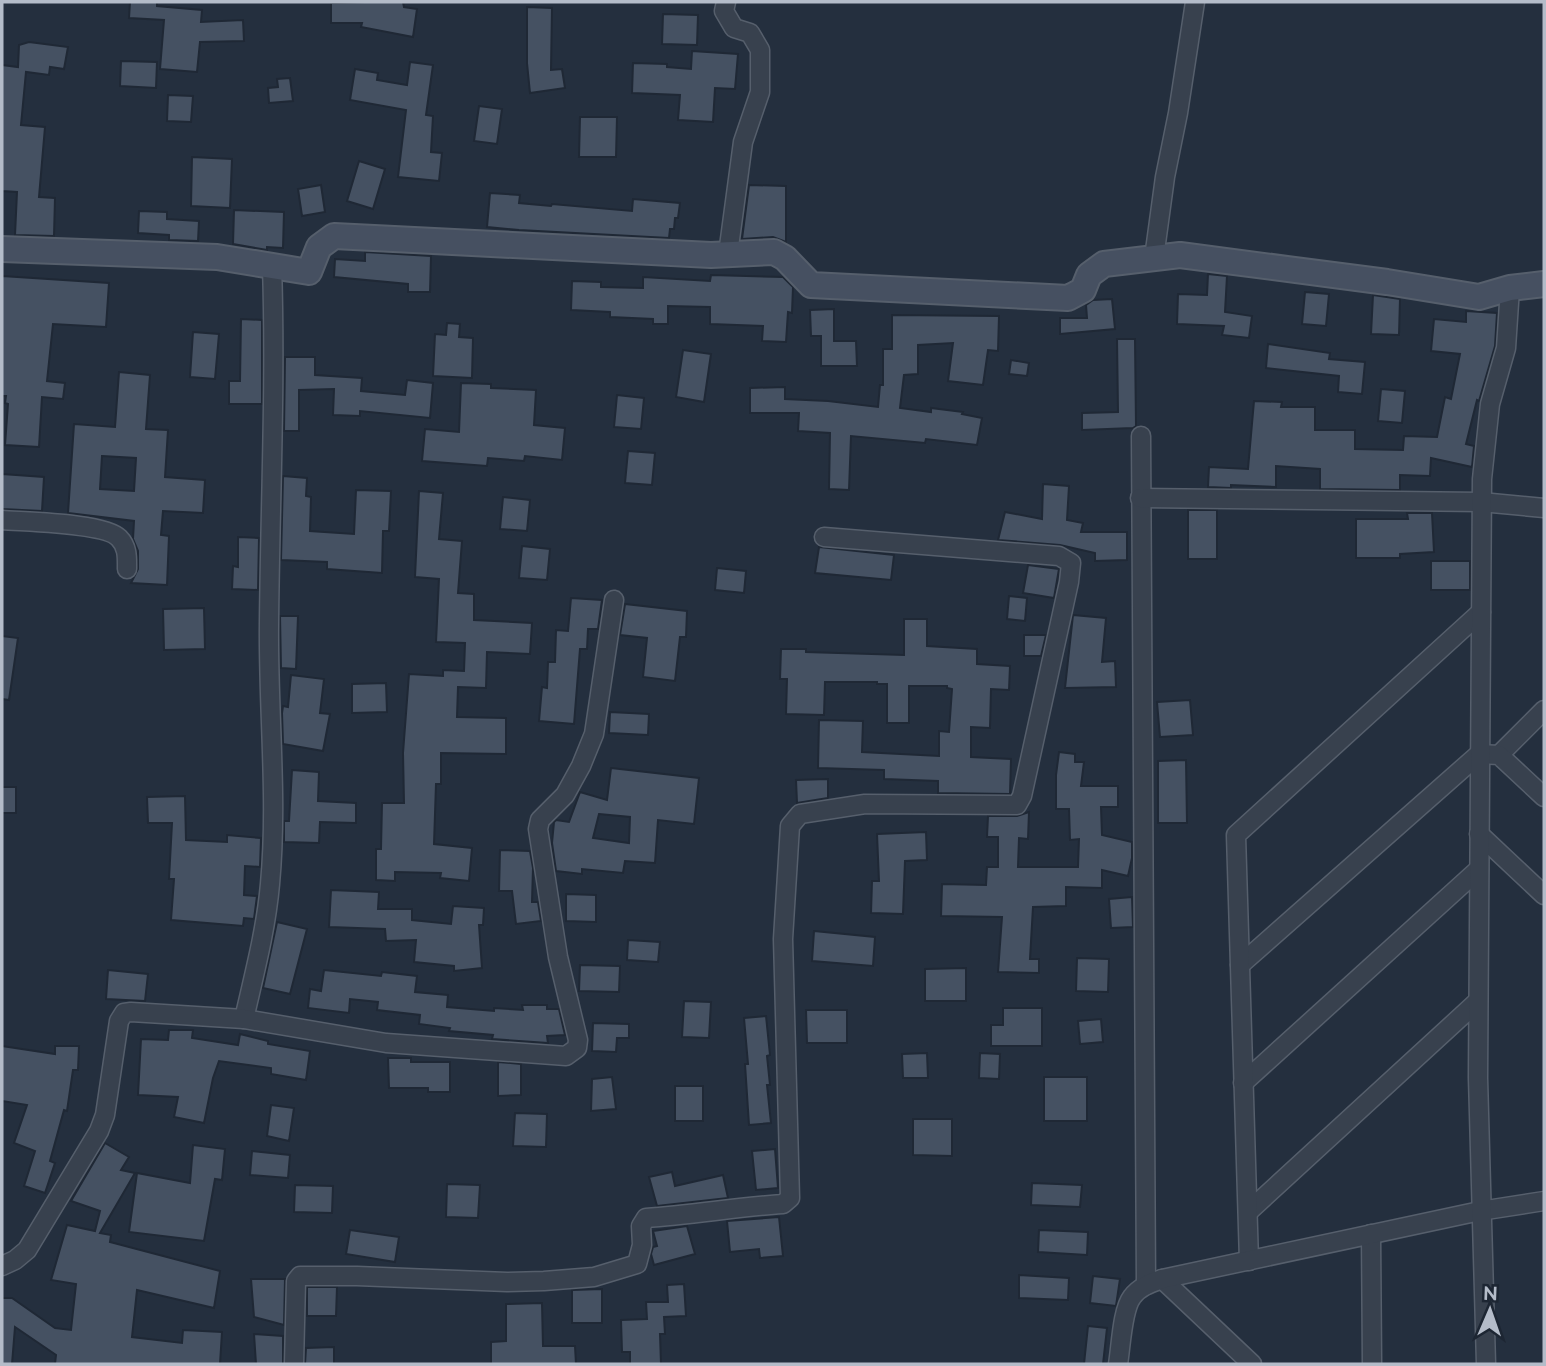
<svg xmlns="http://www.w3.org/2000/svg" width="1546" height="1366" font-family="Raleway,sans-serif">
  <rect width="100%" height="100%" fill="#242f3e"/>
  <g fill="#455162" stroke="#1f2835" stroke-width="2" fill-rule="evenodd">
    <path d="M130 2H157V6L202 10 201 22 243 20 244 41 200 42 197 72 160 69 164 20 129 18Z"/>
    <path d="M365 2H403L404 7 417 9 413 37 361 27 362 23H331V3Z"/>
    <path d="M527 7 552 8 551 70 562 69 565 88 530 93 527 63Z"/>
    <path d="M663 14 698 15 697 45 662 44Z"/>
    <path d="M29 42 68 47 64 69 50 67 49 75 26 72 21 125 45 127 39 197 55 198 54 236 15 235 17 192 2 191V65L18 67 19 45Z"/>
    <path d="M692 51 738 54 735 89 715 88 713 122 678 120 680 95 632 93 633 63 667 64V67L691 69Z"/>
    <path d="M121 61 157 62 156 88 120 86Z"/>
    <path d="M410 62 433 65 426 115 433 116 431 152 442 153 439 181 398 177 406 110 350 100 355 69 378 73 377 80 407 85Z"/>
    <path d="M290 78 293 101 269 103 268 88 278 87 277 79Z"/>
    <path d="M168 95 193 96 191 122 167 121Z"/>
    <path d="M479 106 502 109 497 144 474 141Z"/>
    <path d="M580 117H617L616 157H579Z"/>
    <path d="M192 157 232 159 230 208 191 206Z"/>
    <path d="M359 161 385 169 373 209 347 201Z"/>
    <path d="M321 185 325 212 302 216 298 189Z"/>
    <path d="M749 185 786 186V242L773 237 742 239Z"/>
    <path d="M490 193 520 195 519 203 551 206 552 204 632 211 633 199 680 203 678 218H675L674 229H670L669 238 519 230 487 227Z"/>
    <path d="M234 210 284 212 283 248 267 247V250L233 244Z"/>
    <path d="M139 211 167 212V219L199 221 198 241 169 240V235L138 233Z"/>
    <path d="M365 252 431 256 430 292H408V284L334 277 335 259 365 261Z"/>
    <path d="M1208 274 1227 276 1225 312 1252 316 1249 338 1222 335 1224 326 1177 324 1178 294 1207 295Z"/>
    <path d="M711 275 783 277 793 287 792 313 788 312 786 342 762 341 763 326 710 324V307L668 306V324H653V319L610 317V312L571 310 572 281 601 282V287L643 288V277L710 281Z"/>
    <path d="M2 276 109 283 106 327 53 324 47 381 65 383 63 399 42 397 39 447 5 445 8 404 5 403 6 396H2Z"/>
    <path d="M1305 292 1329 294 1326 326 1302 324Z"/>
    <path d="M1373 295 1400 299 1399 335 1371 334Z"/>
    <path d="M1112 299 1115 329 1060 334V318H1087L1086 305 1093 300Z"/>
    <path d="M834 309V341H856L857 366H821V336H811L810 310Z"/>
    <path d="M1466 311 1497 313 1495 346 1479 401 1477 400 1466 444 1474 446 1472 467 1431 458 1430 476 1400 475V490L1320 489V469L1276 466V487L1231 485V488L1208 487 1209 467 1248 469 1254 401 1282 402 1281 407H1315V430H1355V449L1403 450 1404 436 1437 437 1445 397 1451 399 1460 354 1431 351 1434 319 1466 322Z"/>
    <path d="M892 315 999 316 998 351 988 350 983 385 948 381 953 343 918 345V374L904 375 900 408 931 412V408L963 412 962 414 982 418 977 445 926 439 925 443 851 436 849 490 829 489 830 433 798 431 799 413H750V388L785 387V399L828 401 878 407 880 385H883V349H892Z"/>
    <path d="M241 319 262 320V404H229V381H240Z"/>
    <path d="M447 323 460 324 459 337 473 338 472 378 433 376 435 334 446 335Z"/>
    <path d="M193 332 219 334 215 379 190 377Z"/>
    <path d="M1117 339H1135L1136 426 1133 428 1082 430V413L1118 412Z"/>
    <path d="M1268 344 1330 353 1329 359 1365 362 1362 394 1338 392 1339 376 1266 368Z"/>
    <path d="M683 350 711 354 704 402 676 397Z"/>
    <path d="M285 357H315V375L362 378 361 391 405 395 407 380 433 383 430 418 360 411V416L333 415 334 389 299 390V431H284Z"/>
    <path d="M1011 360 1029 363 1027 376 1009 374Z"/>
    <path d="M119 372 150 375 146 429 168 430 165 477 205 480 203 513 163 511 161 535 169 536 167 585 131 583 138 569V551L133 539 134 521 68 513 74 424 115 427ZM102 456 136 458 134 491 100 489Z"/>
    <path d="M461 383 491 384V388L536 390 534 425 565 428 562 460 525 456 524 461 488 458 487 466 422 461 425 429 459 432Z"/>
    <path d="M1381 389 1405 391 1402 423 1378 421Z"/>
    <path d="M617 395 644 398 641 429 614 427Z"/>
    <path d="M628 451 655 453 652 485 625 483Z"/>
    <path d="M2 474 44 477 42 511 2 509Z"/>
    <path d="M283 476 307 478 306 496 311 497 310 531 354 534 356 490 391 491 389 531H383L382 573 327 569V562L281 560Z"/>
    <path d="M1043 484 1069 486 1067 520 1083 523 1081 532H1127V560L1095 561V553L1060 545 998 540 1005 512 1042 519Z"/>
    <path d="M419 491 443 493 439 539 462 541 458 593 474 594V620L532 623 530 654 487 652 486 688 458 687 457 717 506 718V754L441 753V784H436L434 844 472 848 469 881 440 878 441 873 395 872V881L376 880V849H381L382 803H404L403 753 409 674 443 676V670L464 671 465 643 436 642 439 579 415 577Z"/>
    <path d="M503 497 530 500 527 531 500 529Z"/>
    <rect x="1188" y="510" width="29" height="49"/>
    <path d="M1407 513H1432L1434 552 1400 554V558H1356V519H1408Z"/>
    <path d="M238 537 259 538 258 590 232 589 233 566 238 567Z"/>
    <path d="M522 546 550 549 547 580 519 578Z"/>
    <path d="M819 547 894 555 891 580 815 573Z"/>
    <rect x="1431" y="561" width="39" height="29"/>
    <path d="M1028 565 1059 569 1054 598 1023 593Z"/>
    <path d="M717 568 746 571 744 593 715 590Z"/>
    <path d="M1009 596 1027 598 1025 621 1007 619Z"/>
    <path d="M571 598 602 600 598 629H588L587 649H580L574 724 539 721 542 687 547 688 548 662H555L556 630 568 631Z"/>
    <path d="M625 604 687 611 686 637H680L675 681 643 677 647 638 620 635Z"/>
    <path d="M204 608 205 649 164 650 163 609Z"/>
    <path d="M1073 615 1106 618 1102 662 1115 661 1116 687 1065 688Z"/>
    <path d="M280 616H298L296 669 281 668Z"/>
    <path d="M904 619H927V646L977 649V664L1010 666 1009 690 991 689 990 728 971 727V757L1011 759 1010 794 938 793V781L884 779V770L818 768 819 720 863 721 862 752 939 756V731L949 732 952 689 947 688V686H909V723H887V684H877V682H825L824 715 786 714 787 679H780L781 649H806V652L904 655Z"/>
    <path d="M1024 635H1046L1041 656H1024Z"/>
    <path d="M2 636 18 638 9 700 2 699Z"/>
    <path d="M291 675 324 679 320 713 330 714 323 751 283 744 282 713 283 706 288 707Z"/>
    <path d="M386 683 387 712 352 713V684Z"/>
    <path d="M1190 700 1193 735 1160 737 1157 702Z"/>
    <path d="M610 712 649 714 648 735 609 733Z"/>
    <path d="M1059 752 1075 754V762H1084L1081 786H1118V807H1101L1102 835 1132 842V858L1128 876 1102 870V888L1066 887V906L1033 907 1030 959H1039V973L998 972 1002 917 941 916 942 884 986 885 987 867H998V837H987L988 816H1017L1029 812 1028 839 1019 838 1018 867H1078L1079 839 1070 840 1069 809H1056V775Z"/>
    <path d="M1186 760 1187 823H1158V761Z"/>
    <path d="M611 768 699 778 694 824 658 820 655 863 625 861 623 873 582 869V874L556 871 552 843 554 822 556 820 569 822 580 792 607 800ZM599 814 630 817 629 843 593 838Z"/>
    <path d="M292 770 319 772 318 801 356 803V823L320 822 319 843 284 842V821H289Z"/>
    <path d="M828 779V798L797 803 796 780Z"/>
    <rect x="2" y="787" width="14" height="26"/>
    <path d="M185 796 186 840 227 842V835L261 838 260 867 245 866 244 895 257 896 254 919 244 918 243 926 171 920 174 879H169L172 823H148L147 797Z"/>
    <path d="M926 832 927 860 905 861 903 914 871 913 872 881H879L877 834Z"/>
    <path d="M500 850 530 851 533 868 532 902H538L541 921 516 924 512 891H499Z"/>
    <path d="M331 890 379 892 378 909H412V920L451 924 453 906 484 908 483 925H479L482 968 454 971V966L414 962 416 940 386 941 385 929 329 927Z"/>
    <path d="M566 894 596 895V922L566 921Z"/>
    <path d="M1132 897 1133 927 1111 928 1109 899Z"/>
    <path d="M277 922 307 929 290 994 263 988Z"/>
    <path d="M814 931 875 937 873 966 812 961Z"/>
    <path d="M628 940 660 942 658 962 627 960Z"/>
    <path d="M1077 958 1109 959 1108 992 1076 991Z"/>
    <path d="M580 965 620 966 619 992 579 991Z"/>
    <path d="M966 968V1001H925V969Z"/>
    <path d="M108 970 148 974 145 1001 106 999Z"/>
    <path d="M324 970 381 976 382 972 417 976 415 992 448 995 447 1007 494 1011V1008L523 1010 522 1005H547V1009H559L565 1035 547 1036 548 1043 492 1039 493 1035 449 1031 450 1028 419 1024 420 1015 377 1010 378 1002 350 999 349 1013 308 1008 310 989 321 991Z"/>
    <path d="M684 1001 711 1002 709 1038 682 1037Z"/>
    <path d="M1003 1008H1042V1046H991V1025H1003Z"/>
    <path d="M806 1010H847V1043H807Z"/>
    <path d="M766 1016 770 1055 767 1056 770 1085H767L771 1123 749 1125 745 1064H748L744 1018Z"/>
    <path d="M1101 1019 1103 1042 1080 1044 1078 1021Z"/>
    <path d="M593 1023 629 1024V1038H617L616 1052 592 1051Z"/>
    <path d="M169 1030H193L192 1038 238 1045 240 1034 268 1041V1044L310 1051 306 1080 271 1074V1068L219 1061 213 1078 204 1123 174 1117 178 1097 138 1095 141 1039 168 1040Z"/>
    <path d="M2 1046 55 1054V1046H79L78 1070H73L67 1111 64 1110 50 1161 55 1163 45 1193 24 1186 35 1151 14 1143 27 1105 2 1101Z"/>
    <path d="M927 1053 928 1078H903L902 1054Z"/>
    <path d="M980 1053 1000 1054 999 1079 979 1078Z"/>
    <path d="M388 1058H411V1062H450V1092H428V1088H389Z"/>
    <path d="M498 1062 521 1064V1095L498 1096Z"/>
    <path d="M612 1077 616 1109 591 1111 592 1079Z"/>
    <rect x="1044" y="1077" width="43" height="44"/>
    <rect x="675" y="1086" width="28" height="35"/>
    <path d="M271 1105 294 1108 289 1141 267 1136Z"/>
    <path d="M515 1113 547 1114 546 1147 513 1146Z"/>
    <path d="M913 1119H952V1156L913 1155Z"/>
    <path d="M105 1143 129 1157 121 1170 135 1173 100 1233 111 1235 110 1242 220 1271 214 1308 137 1290 132 1337 182 1343 183 1330 222 1332 220 1364H55L56 1355 15 1327 12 1364H2V1298H12L55 1328 71 1330 76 1284 51 1280 67 1225 95 1231 100 1211 71 1201Z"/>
    <path d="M193 1145 225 1149 222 1180 215 1179 204 1241 129 1232 137 1173 190 1183Z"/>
    <path d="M775 1149 778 1188 756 1190 752 1151Z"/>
    <path d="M252 1151 290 1155 288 1178 250 1175Z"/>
    <path d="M672 1172 675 1186 723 1175 728 1198 657 1206 649 1177Z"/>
    <path d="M1032 1183 1082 1185 1080 1207 1031 1205Z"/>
    <path d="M447 1184 480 1185 478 1218 446 1217Z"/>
    <path d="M295 1185 333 1186 332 1213 294 1212Z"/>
    <path d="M779 1217 783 1256 760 1258 759 1249 730 1252 727 1221Z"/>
    <path d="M687 1226 695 1254 654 1265 651 1254 653 1247 657 1246 653 1231Z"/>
    <path d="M350 1230 399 1237 395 1262 346 1254Z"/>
    <path d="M1039 1230 1088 1232 1087 1255 1038 1252Z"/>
    <path d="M1019 1275 1069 1278 1068 1300 1019 1298Z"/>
    <path d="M1093 1276 1120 1279 1116 1306 1090 1303Z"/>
    <path d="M251 1279H285L284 1325 254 1317Z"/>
    <path d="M684 1284 686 1316 664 1317 665 1334H660L661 1364H630V1352H622L621 1320 647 1319 646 1302H668L667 1285Z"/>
    <path d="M307 1287H337L336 1316H307Z"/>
    <path d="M602 1289V1323H572V1290Z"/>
    <path d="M542 1303 543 1346H575L576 1364H491V1342L506 1341V1304Z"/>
    <path d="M1088 1326 1107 1328 1103 1364H1084Z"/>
    <path d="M254 1334 283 1336V1364H256Z"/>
    <path d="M334 1347V1364H305L306 1348Z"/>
  </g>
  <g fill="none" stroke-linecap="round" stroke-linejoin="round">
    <defs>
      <g id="street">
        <path d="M726 2 724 11 734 28 750 33 760 50V92L743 142 728 254"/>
        <path d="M1154 258 1165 177 1178 113 1195 2"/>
        <path d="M1141 436 1146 1285"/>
        <path d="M1140 498 1481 502 1544 508"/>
        <path d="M2 520C26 522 105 523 119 538 128 547 127 558 127 569"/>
        <path d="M1499 755 1544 710"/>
        <path d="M1479 834 1544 895"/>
        <path d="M1240 965 1479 754 1499 755 1544 797"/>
        <path d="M244 1019C254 975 266 930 270 884 278 798 268 712 269 625 270 505 276 386 272 266"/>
        <path d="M1243 1083 1479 869"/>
        <path d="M1248 1212 1478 1001"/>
        <path d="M1371 1234 1372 1364"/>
        <path d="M1249 1261 1236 835 1481 612"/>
        <path d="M2 1266 15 1260 27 1250 99 1131 105 1115 119 1021 124 1013 131 1012 244 1019 386 1043 566 1056 577 1048 578 1040 558 957 538 829 540 820 565 795 581 766 594 734 614 600"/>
        <path d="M1162 1279 1252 1364"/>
        <path d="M294 1364 296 1281 300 1276H357L507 1282 544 1281 594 1277 637 1264 642 1245 641 1226 646 1218C692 1215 737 1207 783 1204L790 1198 783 939 790 826 800 814 865 804 1017 805 1022 796 1069 582 1071 563 1059 556 824 537"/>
        <path d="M1118 1364C1121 1347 1122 1310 1132 1297 1139 1287 1151 1283 1162 1279L1480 1211 1544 1201"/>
        <path d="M1486 1364 1478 1078 1482 479 1490 404 1506 348 1510 288"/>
      </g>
      <path id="secondary" d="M2 249 217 257 309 272 319 247 334 236 711 255 774 252 785 258 811 285 1068 298 1083 290 1089 275 1104 264 1180 255 1387 282 1479 297 1510 288 1544 284"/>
    </defs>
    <use href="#street" stroke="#565f6c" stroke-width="21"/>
    <use href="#secondary" stroke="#565f6c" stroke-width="28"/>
    <use href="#street" stroke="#38414e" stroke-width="18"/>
    <use href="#secondary" stroke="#465061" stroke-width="24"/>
  </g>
  <rect width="1546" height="1366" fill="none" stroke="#b4bcc9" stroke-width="7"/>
  <g transform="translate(1490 1310) rotate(2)" stroke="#1d2633" stroke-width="5" paint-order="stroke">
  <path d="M0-5L12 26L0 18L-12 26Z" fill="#b4bcc9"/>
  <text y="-10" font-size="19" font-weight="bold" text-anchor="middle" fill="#b4bcc9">N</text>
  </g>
</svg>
